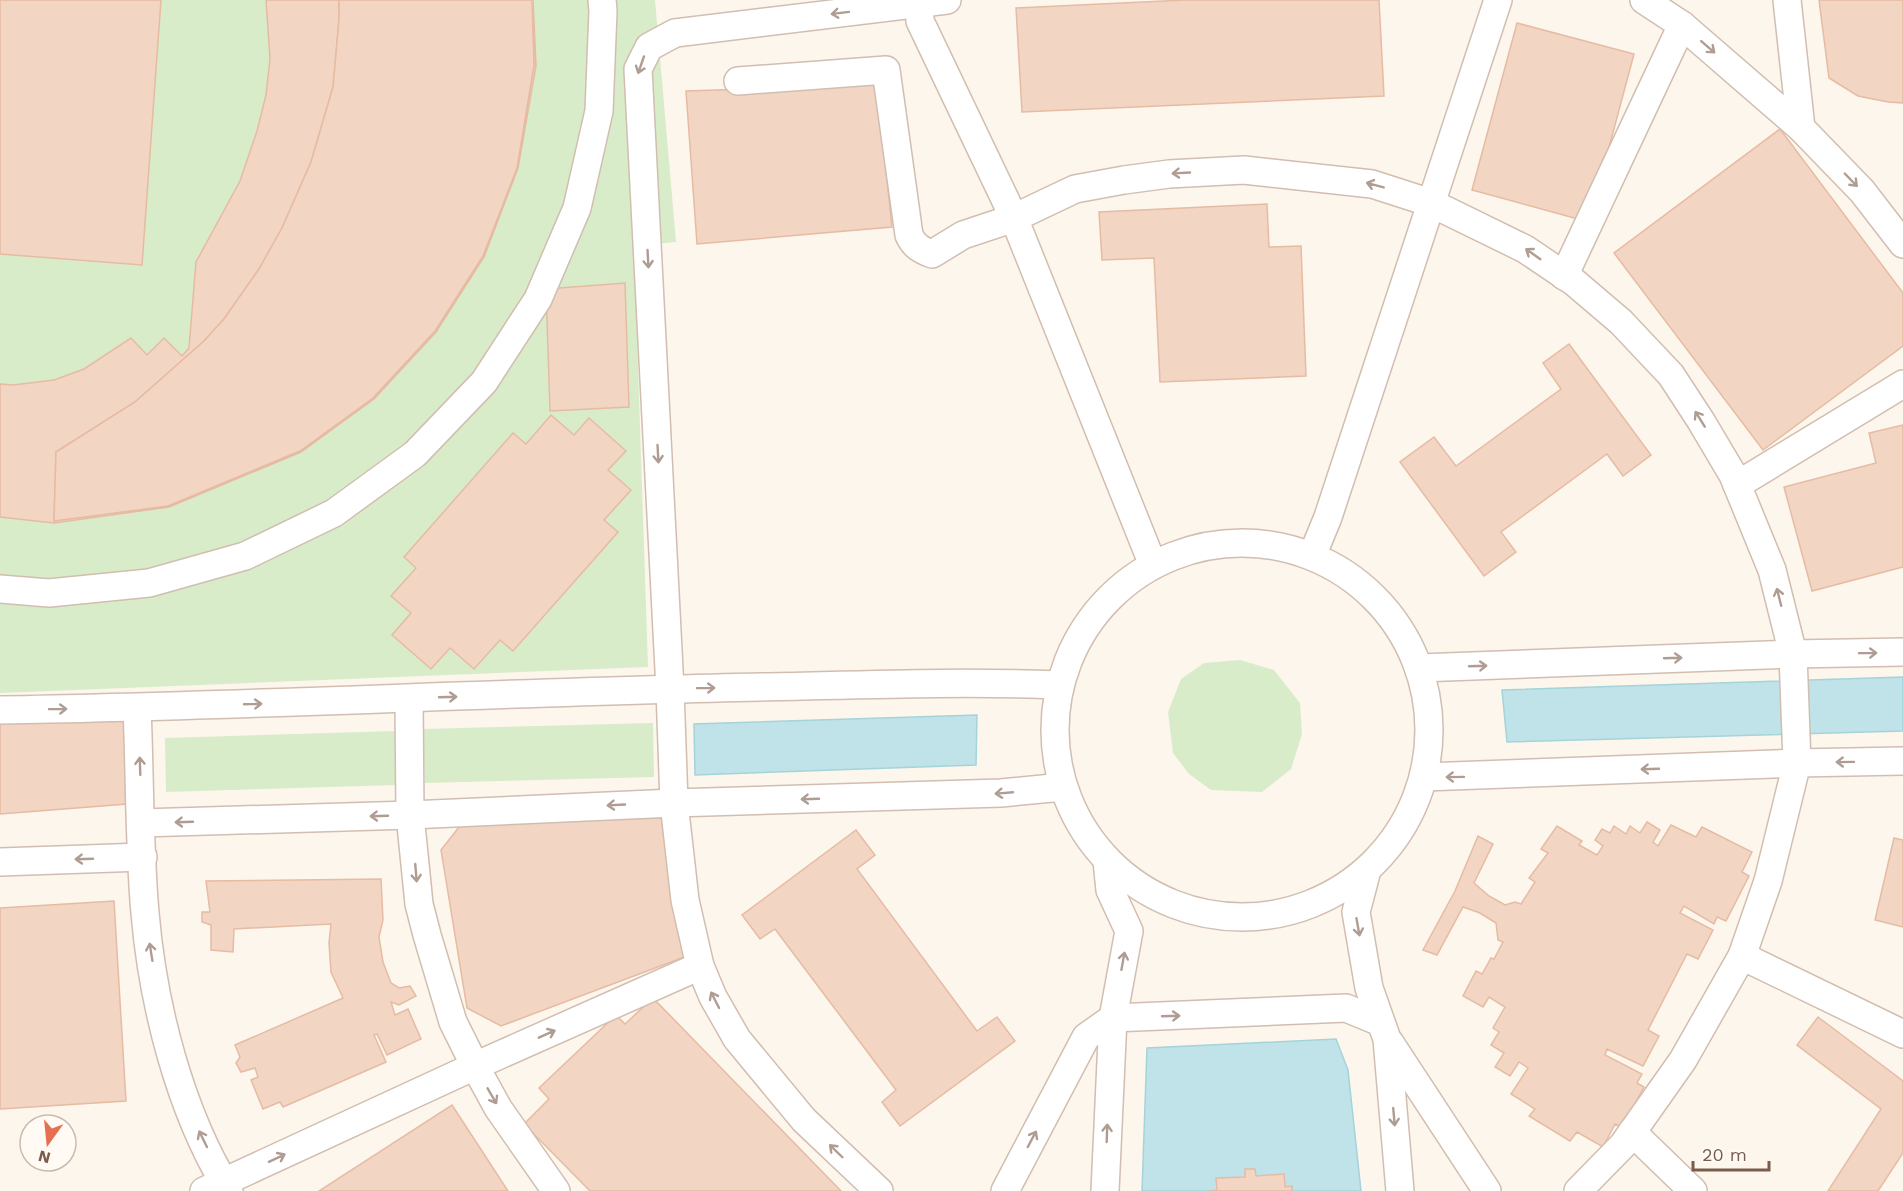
<svg xmlns="http://www.w3.org/2000/svg" width="1903" height="1191" font-family="'Work Sans',sans-serif">
  <rect width="100%" height="100%" fill="#fdf6ec"/>
  <g fill="#d8ecc9">
    <path d="M0 0H655L676 242 634 246 648 667 0 693Z"/>
    <path d="M1240 660 1274 670 1300 703 1302 734 1291 769 1262 792 1211 790 1189 774 1173 753 1168 712 1181 679 1204 663Z"/>
    <path d="M653 723 654 777 425 783 423 729Z"/>
    <path d="M395 731 397 785 166 792 165 738Z"/>
  </g>
  <g fill="#bfe3e8" stroke="#a5d3da" stroke-width="1.5">
    <path d="M1903 677V731L1507 742 1502 690Z"/>
    <path d="M977 715 976 765 695 775 694 724Z"/>
    <path d="M1336 1039 1348 1070 1361 1191H1142L1147 1048Z"/>
  </g>
  <g fill="#f3d5c3" stroke="#e6bba3" stroke-width="1.5">
    <path d="M0 0H161L142 265 0 254Z"/>
    <path d="M266 0H339V20L333 87 311 162 282 228 259 269 224 319 204 341 135 402 56 452 54 521 168 506 300 451 373 398 435 331 483 256 517 168 534 65 533 0 536 66 518 168 484 257 436 332 374 399 301 452 169 507 54 523 0 517V384L13 385 54 380 84 369 131 338 147 355 164 338 182 356 189 348 196 262 240 181 257 131 266 95 270 59Z"/>
    <path d="M339 0H532L534 65 517 168 483 256 435 331 373 398 300 451 168 506 54 521 56 452 135 402 204 341 224 319 259 269 282 228 311 162 333 87 339 20Z"/>
    <path d="M1185 0H1379L1384 96 1022 112 1016 8Z"/>
    <path d="M1819 0H1903V103L1888 102 1858 96 1829 78Z"/>
    <path d="M1517 23 1634 54 1589 222 1472 190Z"/>
    <path d="M877 85 892 227 697 244 686 91Z"/>
    <path d="M1780 129 1903 293V346L1763 450 1614 253Z"/>
    <path d="M1267 204 1269 247 1301 246 1306 376 1160 382 1154 258 1102 260 1099 212Z"/>
    <path d="M625 283 629 407 550 411 546 289Z"/>
    <path d="M1569 344 1651 455 1623 476 1607 454 1501 532 1516 552 1484 576 1400 462 1434 437 1456 466 1561 389 1543 363Z"/>
    <path d="M551 415 574 435 589 418 626 451 608 470 631 490 604 520 618 532 513 651 500 640 474 669 450 648 431 669 392 635 411 613 391 596 416 568 404 557 513 433 526 444Z"/>
    <path d="M1903 425V567L1812 591 1784 487 1876 463 1869 433Z"/>
    <path d="M125 719 127 804 0 814V720Z"/>
    <path d="M663 818 687 956 501 1026 467 1008 441 850 463 822Z"/>
    <path d="M1647 822 1660 830 1653 842 1658 846 1671 825 1696 837 1702 827 1752 852 1742 872 1749 876 1726 921 1717 917 1714 924 1684 906 1680 913 1713 930 1698 959 1687 954 1648 1030 1659 1036 1643 1066 1607 1049 1605 1055 1642 1074 1637 1083 1644 1087 1622 1128 1615 1124 1603 1147 1577 1132 1570 1141 1529 1116 1535 1109 1511 1094 1528 1068 1519 1062 1510 1076 1495 1067 1504 1053 1491 1045 1499 1032 1493 1028 1505 1007 1489 997 1483 1007 1463 996 1476 971 1482 974 1491 958 1494 959 1503 942 1498 940 1496 923 1480 913 1463 907 1437 955 1423 950 1455 891 1478 836 1493 844 1474 883 1489 896 1505 905 1515 902 1521 904 1535 882 1529 878 1548 853 1541 849 1557 826 1582 841 1579 845 1597 855 1603 846 1595 840 1602 829 1610 833 1614 826 1626 834 1630 826 1640 833Z"/>
    <path d="M856 830 875 855 857 869 977 1031 997 1017 1015 1041 900 1126 882 1102 896 1090 775 929 760 939 742 915Z"/>
    <path d="M1894 838 1903 840V927L1875 920Z"/>
    <path d="M381 879 383 920 379 937 383 962 391 983 399 988 410 986 416 996 399 1005 391 1002 395 1015 408 1009 421 1039 387 1055 377 1034 374 1035 386 1062 283 1107 280 1102 263 1109 251 1080 258 1077 255 1068 241 1072 236 1063 240 1057 235 1045 343 998 331 972 329 943 331 924 234 929 233 952 211 950V925L202 922V912H210L206 881Z"/>
    <path d="M114 901 126 1101 0 1109V908Z"/>
    <path d="M653 998 841 1191H590L524 1124 549 1099 539 1088 616 1015 625 1024Z"/>
    <path d="M1818 1017 1903 1081V1153L1878 1191H1828L1881 1109 1797 1045Z"/>
    <path d="M452 1105 508 1191H319Z"/>
    <path d="M1245 1169H1255L1256 1176 1284 1174 1285 1187 1292 1186V1191H1209L1217 1190 1216 1178 1245 1177Z"/>
  </g>
  <g fill="none" stroke-linecap="round" stroke-linejoin="round">
    <defs>
      <g id="minor">
        <path d="M919 0 920 21 1014 218 1153 565"/>
        <path d="M1644 0 1682 25 1801 128 1862 191 1903 244"/>
        <path d="M1787 0 1801 128"/>
        <path d="M738 81 886 70 909 235C914 246 921 250 932 254L963 235 1014 218 1075 189 1124 180 1169 174 1244 170 1372 184 1431 203 1525 249 1574 282 1621 322 1671 375 1701 421 1733 475 1772 570 1793 654 1797 763 1768 881 1742 956 1683 1060 1623 1145 1578 1191"/>
        <path d="M1564 276 1682 25"/>
        <path d="M1737 485 1903 384"/>
        <circle cx="1242" cy="730" r="187"/>
        <path d="M1312 556 1328 517 1498 0"/>
        <path d="M0 589 49 593 149 583 245 556 334 513 415 454 484 382 538 299 577 208 599 111 603 11 602 0"/>
        <path d="M1419 668 1793 654 1903 652"/>
        <path d="M409 699 410 815 419 904 427 935 453 1022 475 1066 498 1108 556 1191"/>
        <path d="M137 708C140 776 139 845 145 913 153 1006 180 1112 229 1191"/>
        <path d="M0 710C254 706 507 692 761 687 861 685 960 681 1059 685"/>
        <path d="M1424 777 1797 763 1903 761"/>
        <path d="M141 823 410 815 674 803 1001 793 1063 787"/>
        <path d="M0 862 143 857"/>
        <path d="M1367 870 1356 912 1369 988 1387 1039 1400 1191"/>
        <path d="M1742 956 1903 1034"/>
        <path d="M1390 1043 1487 1191"/>
        <path d="M1632 1132 1693 1191"/>
        <path d="M204 1191 475 1066 700 966"/>
        <path d="M879 1191 804 1120 737 1039 713 997 700 966 685 900 674 803 670 689 638 69 649 47 675 33 947 0"/>
        <path d="M1005 1191 1086 1037 1113 1018 1346 1008 1380 1022"/>
        <path d="M1105 1191 1113 1018 1129 931 1110 890 1107 861"/>
      </g>
    </defs>
    <use href="#minor" stroke="#d1beb0" stroke-width="30"/>
    <use href="#minor" stroke="#fff" stroke-width="27"/>
  </g>
  <defs><path id="oneway-shaft" d="M-6 0H5M1.5-3L5.5 0L1.5 3" fill="none" stroke-width="1.6" stroke-linecap="round" stroke-linejoin="round" transform="scale(1.5)"/></defs>
  <g stroke="#af9d94">
    <use href="#oneway-shaft" transform="translate(840 13) rotate(173)"/>
    <use href="#oneway-shaft" transform="translate(1708 47) rotate(41)"/>
    <use href="#oneway-shaft" transform="translate(641 65) rotate(109)"/>
    <use href="#oneway-shaft" transform="translate(1181 173) rotate(177)"/>
    <use href="#oneway-shaft" transform="translate(1851 180) rotate(46)"/>
    <use href="#oneway-shaft" transform="translate(1375 185) rotate(-165)"/>
    <use href="#oneway-shaft" transform="translate(1533 254) rotate(-145)"/>
    <use href="#oneway-shaft" transform="translate(648 259) rotate(87)"/>
    <use href="#oneway-shaft" transform="translate(1700 419) rotate(-122)"/>
    <use href="#oneway-shaft" transform="translate(658 454) rotate(87)"/>
    <use href="#oneway-shaft" transform="translate(1779 597) rotate(-104)"/>
    <use href="#oneway-shaft" transform="translate(1868 653) rotate(-1)"/>
    <use href="#oneway-shaft" transform="translate(1673 658) rotate(-2)"/>
    <use href="#oneway-shaft" transform="translate(1478 666) rotate(-2)"/>
    <use href="#oneway-shaft" transform="translate(706 688) rotate(-1)"/>
    <use href="#oneway-shaft" transform="translate(448 697) rotate(-2)"/>
    <use href="#oneway-shaft" transform="translate(253 704) rotate(-2)"/>
    <use href="#oneway-shaft" transform="translate(58 709) rotate(-1)"/>
    <use href="#oneway-shaft" transform="translate(1845 762) rotate(179)"/>
    <use href="#oneway-shaft" transform="translate(140 766) rotate(-92)"/>
    <use href="#oneway-shaft" transform="translate(1650 769) rotate(178)"/>
    <use href="#oneway-shaft" transform="translate(1455 777) rotate(179)"/>
    <use href="#oneway-shaft" transform="translate(1004 793) rotate(175)"/>
    <use href="#oneway-shaft" transform="translate(810 799) rotate(178)"/>
    <use href="#oneway-shaft" transform="translate(616 805) rotate(177)"/>
    <use href="#oneway-shaft" transform="translate(379 816) rotate(178)"/>
    <use href="#oneway-shaft" transform="translate(184 822) rotate(178)"/>
    <use href="#oneway-shaft" transform="translate(84 859) rotate(178)"/>
    <use href="#oneway-shaft" transform="translate(416 873) rotate(85)"/>
    <use href="#oneway-shaft" transform="translate(1358 927) rotate(80)"/>
    <use href="#oneway-shaft" transform="translate(151 952) rotate(-99)"/>
    <use href="#oneway-shaft" transform="translate(1123 961) rotate(-80)"/>
    <use href="#oneway-shaft" transform="translate(715 1000) rotate(-117)"/>
    <use href="#oneway-shaft" transform="translate(1171 1016) rotate(-2)"/>
    <use href="#oneway-shaft" transform="translate(547 1034) rotate(-24)"/>
    <use href="#oneway-shaft" transform="translate(492 1096) rotate(60)"/>
    <use href="#oneway-shaft" transform="translate(1394 1117) rotate(85)"/>
    <use href="#oneway-shaft" transform="translate(1107 1133) rotate(-88)"/>
    <use href="#oneway-shaft" transform="translate(203 1139) rotate(-116)"/>
    <use href="#oneway-shaft" transform="translate(1032 1139) rotate(-62)"/>
    <use href="#oneway-shaft" transform="translate(836 1151) rotate(-136)"/>
    <use href="#oneway-shaft" transform="translate(277 1158) rotate(-25)"/>
  </g>
  <g transform="translate(48 1143) rotate(195)"><circle r="28" fill="#fffaf3" stroke="#cabbb1" stroke-width="1.5"/>
  <path d="M0-4.5L10 22L0 15L-10 22Z" fill="#e76f51"/>
  <text y="-9" font-size="16" font-weight="bold" text-anchor="middle" fill="#7a5c4d">N</text>
  </g>
  <path d="M1693 1161v9h76v-9" fill="none" stroke="#7a5c4d" stroke-width="3"/>
  <text x="1702" y="1161" font-size="18" fill="#7a5c4d" stroke="#fffaf3" stroke-width="4.5" paint-order="stroke">20 m</text>
</svg>
